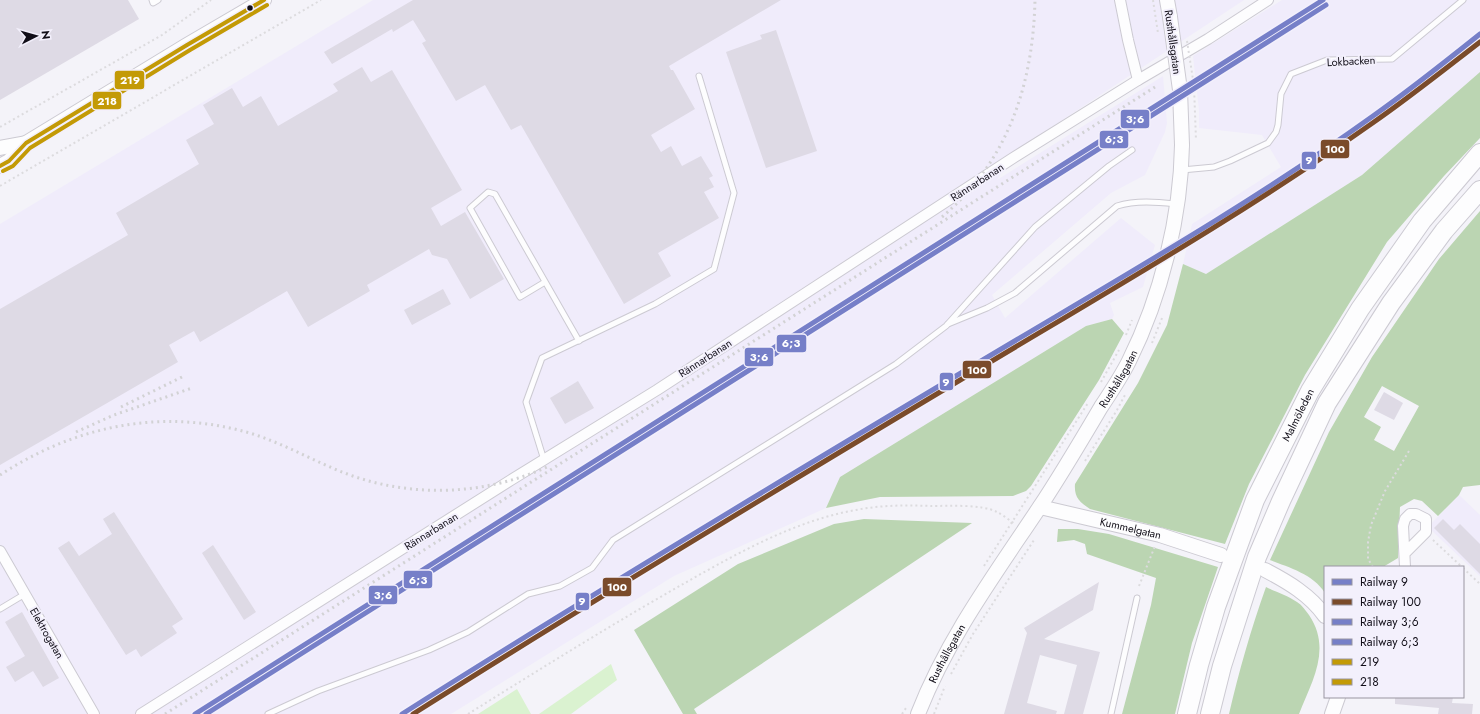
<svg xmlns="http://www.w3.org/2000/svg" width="1480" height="714" font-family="Jost,sans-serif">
  <rect width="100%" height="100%" fill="#f4f3f9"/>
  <g fill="#f0ecfb">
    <path d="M373 0H1244L1014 152 997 180 1163 76 1167 123 1165 132 1145 175 1111 193 992 295 1005 318 1121 218 1155 245 1143 287 1110 303 1114 315 1112 319 1086 326 840 477 826 508 674 576 451 714H0V224Z"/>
    <path d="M1282 0H1480V72L1362 175 1206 274 1183 264 1192 224 1281 167 1262 135 1199 128V110L1193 56Z"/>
    <path d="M1459 495 1480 515V576L1428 527Z"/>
  </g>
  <g fill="#daf2d0">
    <path d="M611 664 617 680 571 714H539Z"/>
    <path d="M517 689 531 714H478Z"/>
  </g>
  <g fill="#bbd5b2" fill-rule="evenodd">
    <path d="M1480 72V138L1444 176 1387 242 1305 375 1249 484 1225 544 1090 509C1079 502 1074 497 1075 484L1138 383 1167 325 1183 264 1206 274 1362 175Z"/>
    <path d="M1480 211V485L1463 487 1459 495 1438 516 1422 501 1414 499 1400 507 1398 558 1383 567H1325V593C1313 574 1290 568 1270 560L1329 432 1372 357 1439 259ZM1382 386 1419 406 1394 451 1374 440 1381 427 1364 417Z"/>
    <path d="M1112 319 1124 333 1099 380 1031 486 1026 491 1013 496 880 497 826 508 840 477 1086 326Z"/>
    <path d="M864 519 972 523 694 709 697 714H683L634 630 738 564 834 524Z"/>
    <path d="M1058 529H1078L1109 534 1218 567 1192 643 1175 714H1122L1151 605 1156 578 1087 554 1085 544 1074 540 1057 542Z"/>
    <path d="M1266 587C1276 592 1287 595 1297 602 1302 605 1305 610 1309 615 1332 649 1312 681 1299 714H1229C1239 671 1251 629 1266 587Z"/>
  </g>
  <g fill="#dedae5">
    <path d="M0 0H128L139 19 0 100Z"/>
    <path d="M413 0H781L669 66 671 70H673L695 109 651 135 661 152 671 146 682 166 701 156 713 176 709 178 714 187 704 192 719 218 658 253 671 276 624 304 521 125 511 130 485 85 456 101 422 43 426 41 413 20 393 32 392 29 332 64 324 52Z"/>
    <path d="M776 30 817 151 766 168 726 52 762 39 760 35Z"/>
    <path d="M362 67 371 82 392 70 462 190 431 208 441 226 465 212 504 279 470 299 447 259 432 255 429 249 367 285 370 291 308 327 287 291 200 342 194 331 169 345 178 362 0 465V309L128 235 116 213 199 164 186 140 214 124 203 105 232 88 243 107 261 96 278 126 338 91 333 84Z"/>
    <path d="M443 289 451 304 412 325 404 310Z"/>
    <path d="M578 381 594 408 565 424 550 398Z"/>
    <path d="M1384 392 1403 403 1394 420 1374 410Z"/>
    <path d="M114 512 183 619 172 626 177 633 141 657 136 649 126 655 58 548 69 541 79 556 112 534 103 519Z"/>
    <path d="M1443 519 1454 530 1460 524 1480 544V574L1434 528Z"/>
    <path d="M213 545 256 612 244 620 202 553Z"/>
    <path d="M1099 582 1093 610 1044 639 1100 652 1083 714H1064L1077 665 1040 655 1027 703 1057 711 1056 714H1004L1027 633 1024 628Z"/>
    <path d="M22 612 59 678 43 687 33 671 15 682 6 667 25 656 5 622Z"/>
    <path d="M1395 697H1453L1452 703 1473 704 1472 714H1438L1439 708 1395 704Z"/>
  </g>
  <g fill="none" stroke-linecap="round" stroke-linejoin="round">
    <defs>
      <g id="lane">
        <path d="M152 0 153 3 158 0"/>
        <path d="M1182 170 1214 167 1230 161 1268 143 1276 132 1278 125 1281 94 1291 74 1327 60 1392 59 1463 0"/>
        <path d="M545 282 520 297 470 208 488 192 495 194 579 341"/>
        <path d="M948 324 987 308 1015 293 1117 206C1136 200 1157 202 1176 204"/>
        <path d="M544 460 526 402 542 358 655 304 714 269 734 193 699 76"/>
        <path d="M0 609 25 594"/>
        <path d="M268 714 318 691 429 650 468 632 528 594 560 586 592 568 613 540 896 364 946 326 1035 227 1109 166 1132 150"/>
        <path d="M1111 714 1137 598"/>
      </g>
      <g id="street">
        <path d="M1120 0 1128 40 1138 80"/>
        <path d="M0 551 94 714"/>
        <path d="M1405 553 1426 532V519L1416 514H1410L1405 519 1403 526 1405 567"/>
        <path d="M141 714 511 480 657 390 1013 158 1138 80 1208 39 1268 0"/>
      </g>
      <g id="secondary">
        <path d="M1167 0 1170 17"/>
        <path d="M0 148 26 143"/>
        <path d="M0 166 9 161 26 143 187 45 264 0"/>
        <path id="s1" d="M1040 507 1160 535 1221 555"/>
        <path d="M1265 570C1288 582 1310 595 1325 616"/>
        <path id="s2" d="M918 714C947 639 995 574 1039 508 1061 475 1081 441 1101 407 1111 392 1121 377 1129 361 1161 297 1181 216 1182 145"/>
        <path d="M1332 714 1338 697"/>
      </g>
      <g id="highway">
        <path id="s3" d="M1187 714 1199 665 1216 607 1255 500 1310 391 1360 309 1422 221 1480 153"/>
        <path d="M1210 714 1222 666 1257 557 1281 501 1327 403 1391 303 1444 231 1480 190"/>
      </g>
    </defs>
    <use href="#lane" stroke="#cccad2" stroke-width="7"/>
    <use href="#street" stroke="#cccad2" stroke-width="12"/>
    <use href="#secondary" stroke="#cccad2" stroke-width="16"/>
    <use href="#highway" stroke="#cccad2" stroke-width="20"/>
    <g stroke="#dcdbde" stroke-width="2" stroke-dasharray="2 3" stroke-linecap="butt">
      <path d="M1153 0 1156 20"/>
      <path d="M0 127 162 35 211 0"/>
      <path d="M0 186 321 0"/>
      <path d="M1126 335 1132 320"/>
      <path d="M1152 343 1162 318"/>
      <path d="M1101 382 1119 350"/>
      <path d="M1085 461 1117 410 1126 393"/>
      <path d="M1433 540 1462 567"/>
      <path d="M984 566 1088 403"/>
      <path d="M1373 567 1368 559V542L1371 525 1385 491 1409 451"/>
      <path d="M1463 568 1480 584"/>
      <path d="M1139 586 1155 546"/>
      <path d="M951 674 973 634 1034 540"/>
      <path d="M468 714C537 671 606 628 676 588 731 557 792 521 856 510 881 505 906 505 931 506 948 506 982 504 997 512 1003 515 1009 520 1015 524"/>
      <path d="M902 714 906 708"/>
      <path d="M934 714 945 686"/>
    </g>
    <use href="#lane" stroke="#fdfdfe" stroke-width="5"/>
    <use href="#street" stroke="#fdfdfe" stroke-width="10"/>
    <use href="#secondary" stroke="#fdfdfe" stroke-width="14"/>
    <use href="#highway" stroke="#fdfdfe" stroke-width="18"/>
    <g stroke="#d2d2d4" stroke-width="3" stroke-dasharray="2 4" stroke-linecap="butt">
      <path d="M942 217C1008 161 1033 85 1035 0"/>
      <path d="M121 407 184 376"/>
      <path d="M76 432 114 415 192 388"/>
      <path d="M0 475C77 425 164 407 253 434 287 445 317 463 350 475 414 498 485 495 547 467"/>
      <path d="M165 714 1155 87"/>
    </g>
    <defs>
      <path id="secondary-bridge" d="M1170 17 1180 90 1182 145"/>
    </defs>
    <use href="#secondary-bridge" stroke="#cccad2" stroke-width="16" stroke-linecap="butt"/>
    <g stroke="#dcdbde" stroke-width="2" stroke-dasharray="2 3" stroke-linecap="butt">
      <path d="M1156 20 1158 33"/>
      <path d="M1187 41 1194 86 1196 140"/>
    </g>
    <use href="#secondary-bridge" stroke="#fdfdfe" stroke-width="14"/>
    <defs>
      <path id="bus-1" d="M0 166 9 161 26 143 187 45 264 0"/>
      <path id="bus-2" d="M3 171 13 166 30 148 190 50 267 5"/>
    </defs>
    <use href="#bus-1" stroke="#f3f0fc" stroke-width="7"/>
    <use href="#bus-2" stroke="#f3f0fc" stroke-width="7"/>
    <use href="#bus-1" stroke="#c39a06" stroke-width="4"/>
    <use href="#bus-2" stroke="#c39a06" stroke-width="4"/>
    <defs>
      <path id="rail-1" d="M402 714C590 595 780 481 971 367 1106 286 1245 208 1373 116 1410 90 1445 62 1480 34"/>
      <path id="rail-2" d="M413 714C601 595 791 481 982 367 1114 288 1248 211 1374 122 1410 97 1445 69 1480 42"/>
      <path id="rail-3" d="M195 714 1323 0"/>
      <path id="rail-4" d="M206 714 1326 5"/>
    </defs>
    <use href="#rail-1" stroke="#f3f0fc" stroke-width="8"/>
    <use href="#rail-2" stroke="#f3f0fc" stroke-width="8"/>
    <use href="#rail-3" stroke="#f3f0fc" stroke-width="8"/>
    <use href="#rail-4" stroke="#f3f0fc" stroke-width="8"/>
    <use href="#rail-1" stroke="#767fc8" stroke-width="5"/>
    <use href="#rail-2" stroke="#7a4b2a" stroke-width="5"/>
    <use href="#rail-3" stroke="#767fc8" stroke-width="5"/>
    <use href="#rail-4" stroke="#767fc8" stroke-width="5"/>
  </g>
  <circle fill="#110e18" stroke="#f3f0fc" stroke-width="1.5" cx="250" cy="8" r="3.5"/>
  <g text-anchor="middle" stroke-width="4" stroke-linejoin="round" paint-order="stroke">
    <g font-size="11" fill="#110e18" stroke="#f3f0fc">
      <text transform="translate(1173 42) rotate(82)" y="4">Rusthållsgatan</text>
      <text transform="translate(1351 61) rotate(-3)" y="4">Lokbacken</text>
      <text transform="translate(977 182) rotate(-33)" y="4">Rännarbanan</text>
      <text transform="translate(705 358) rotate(-33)" y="4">Rännarbanan</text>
      <text dy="4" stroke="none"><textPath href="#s2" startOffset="391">Rusthållsgatan</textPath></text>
      <text dy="4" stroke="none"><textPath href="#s3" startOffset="320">Malmöleden</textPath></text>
      <text dy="4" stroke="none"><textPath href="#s1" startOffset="93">Kummelgatan</textPath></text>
      <text transform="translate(431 531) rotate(-32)" y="4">Rännarbanan</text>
      <text transform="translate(47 633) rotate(60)" y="4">Elektrogatan</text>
      <text dy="4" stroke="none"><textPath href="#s2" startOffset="67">Rusthållsgatan</textPath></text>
    </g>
  </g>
  <g stroke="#f3f0fc" stroke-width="1.5">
    <rect x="114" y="70" width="31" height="20" rx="4" fill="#c39a06"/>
    <rect x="92" y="91" width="30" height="19" rx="4" fill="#c39a06"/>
    <rect x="1120" y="109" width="30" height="20" rx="4" fill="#767fc8"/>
    <rect x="1099" y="130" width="30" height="19" rx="4" fill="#767fc8"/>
    <rect x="1320" y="139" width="30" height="20" rx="4" fill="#7a4b2a"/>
    <rect x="1301" y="151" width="16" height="19" rx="4" fill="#767fc8"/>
    <rect x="776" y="334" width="31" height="19" rx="4" fill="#767fc8"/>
    <rect x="744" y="347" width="30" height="20" rx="4" fill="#767fc8"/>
    <rect x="962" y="360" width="30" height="19" rx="4" fill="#7a4b2a"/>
    <rect x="939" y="372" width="15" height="19" rx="4" fill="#767fc8"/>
    <rect x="403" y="570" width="30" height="19" rx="4" fill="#767fc8"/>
    <rect x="602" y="577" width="30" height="20" rx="4" fill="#7a4b2a"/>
    <rect x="368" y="585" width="30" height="20" rx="4" fill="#767fc8"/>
    <rect x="575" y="592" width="15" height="19" rx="4" fill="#767fc8"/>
  </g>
  <g font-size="11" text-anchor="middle" font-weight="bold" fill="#fff">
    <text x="130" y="84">219</text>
    <text x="107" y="105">218</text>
    <text x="1135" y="123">3;6</text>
    <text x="1114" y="143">6;3</text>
    <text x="1335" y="153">100</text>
    <text x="1309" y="164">9</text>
    <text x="791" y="347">6;3</text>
    <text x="759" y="361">3;6</text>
    <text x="977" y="374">100</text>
    <text x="946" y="386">9</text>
    <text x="418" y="584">6;3</text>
    <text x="617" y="591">100</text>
    <text x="383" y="599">3;6</text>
    <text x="582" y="605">9</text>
  </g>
  <rect x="1324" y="566" width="140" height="132" fill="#f3f0fc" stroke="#9996a1"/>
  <rect x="1332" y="579" width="20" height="6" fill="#767fc8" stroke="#9996a1"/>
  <text x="1360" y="586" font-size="12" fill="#110e18">Railway 9</text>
  <rect x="1332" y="599" width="20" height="6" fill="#7a4b2a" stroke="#9996a1"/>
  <text x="1360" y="606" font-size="12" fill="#110e18">Railway 100</text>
  <rect x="1332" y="619" width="20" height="6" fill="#767fc8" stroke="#9996a1"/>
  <text x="1360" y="626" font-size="12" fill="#110e18">Railway 3;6</text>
  <rect x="1332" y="639" width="20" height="6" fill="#767fc8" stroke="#9996a1"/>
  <text x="1360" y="646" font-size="12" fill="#110e18">Railway 6;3</text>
  <rect x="1332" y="659" width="20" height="6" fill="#c39a06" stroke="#9996a1"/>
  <text x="1360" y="666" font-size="12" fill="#110e18">219</text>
  <rect x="1332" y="679" width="20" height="6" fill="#c39a06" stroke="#9996a1"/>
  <text x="1360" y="686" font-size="12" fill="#110e18">218</text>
  <g transform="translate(36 36) rotate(84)" stroke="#f3f0fc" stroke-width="3" paint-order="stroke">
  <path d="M0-3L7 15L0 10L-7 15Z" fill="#110e18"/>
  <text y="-6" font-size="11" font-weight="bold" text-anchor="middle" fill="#110e18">N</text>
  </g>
</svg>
